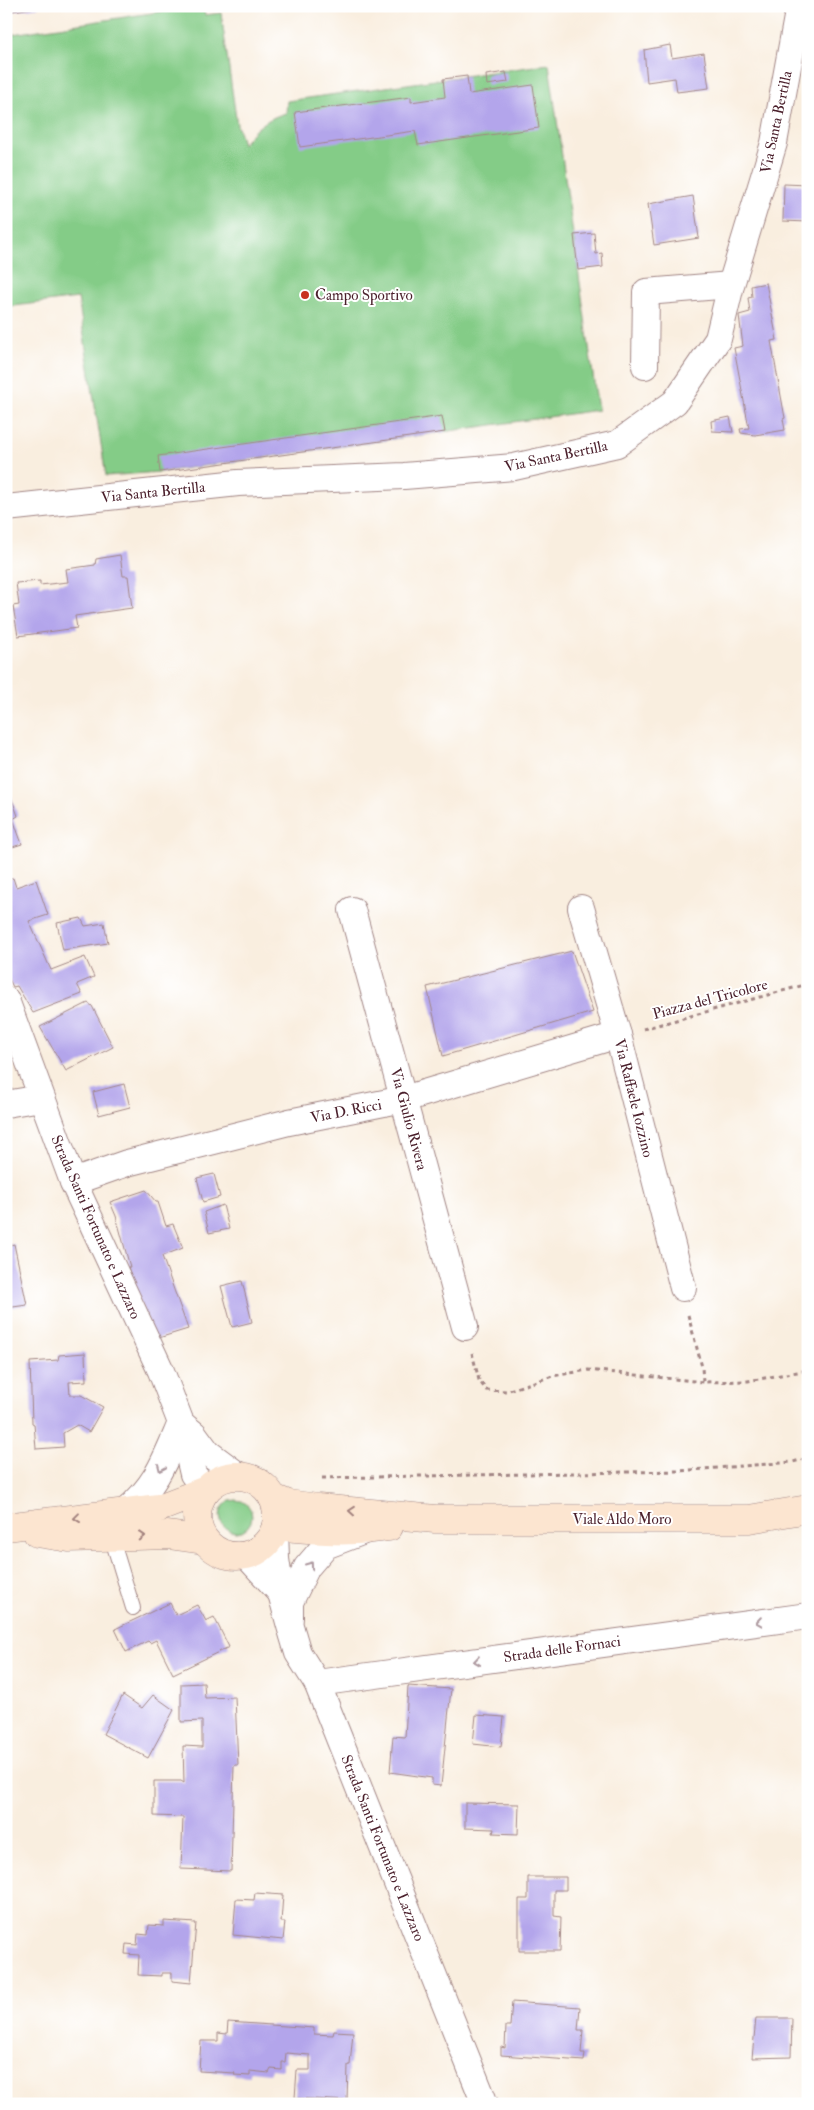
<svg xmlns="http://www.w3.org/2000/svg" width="814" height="2110" font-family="'IM FELL Double Pica',serif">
  <rect width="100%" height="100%" fill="#fff"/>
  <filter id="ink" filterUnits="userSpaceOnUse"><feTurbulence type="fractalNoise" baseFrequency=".02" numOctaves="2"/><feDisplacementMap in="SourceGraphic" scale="10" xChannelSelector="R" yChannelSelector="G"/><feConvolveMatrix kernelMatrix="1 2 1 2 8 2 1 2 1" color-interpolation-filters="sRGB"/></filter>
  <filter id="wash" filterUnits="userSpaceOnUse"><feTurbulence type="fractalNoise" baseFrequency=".0096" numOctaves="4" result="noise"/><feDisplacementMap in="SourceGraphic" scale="20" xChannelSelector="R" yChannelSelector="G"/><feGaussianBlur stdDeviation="1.12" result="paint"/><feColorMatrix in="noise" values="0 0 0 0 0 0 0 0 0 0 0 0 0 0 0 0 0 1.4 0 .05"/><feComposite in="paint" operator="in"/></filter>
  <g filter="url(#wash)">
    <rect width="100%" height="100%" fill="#f9eedf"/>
    <g fill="#84cc87" stroke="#677659">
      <path d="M198 6H203L205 15 221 13 237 125 243 144C254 129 267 118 286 113L287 101 549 64 598 410 160 472 106 476 78 298 6 307V35Z"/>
      <circle cx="236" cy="1516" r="16"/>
    </g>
    <g id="blocks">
      <g fill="#b3a5eb">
        <path d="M6 6H39V7L6 12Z"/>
        <path d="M670 45 672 58 704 53 709 88 677 92 675 78 647 82 644 50Z"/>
        <path d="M506 72 508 82 487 85 486 75Z"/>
        <path d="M467 76 469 94 533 85 539 128 418 145 415 131 300 147 295 112 411 97V102L445 97 443 79Z"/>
        <path d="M784 184 808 185V222L783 221Z"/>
        <path d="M693 196 699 238 654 245 648 204Z"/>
        <path d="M594 233 596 254 602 253 603 267 578 270 574 235Z"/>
        <path d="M766 283 777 340 771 341 785 418 783 419 785 430 755 435 741 433 740 429 749 428 734 348 743 346 739 315 750 312 748 298 752 297 751 286Z"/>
        <path d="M442 416 445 432 160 472 158 456Z"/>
        <path d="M730 417 733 432 712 431 711 421Z"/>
        <path d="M120 555 123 576H128L132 608 75 616 77 628 18 636 13 606 19 605 16 583 40 581V585L68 582 66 569 95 565 96 559Z"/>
        <path d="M9 791 18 816 13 819 22 844 6 849V792Z"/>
        <path d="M13 878 16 887 36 880 48 915 29 921 51 970 85 957 94 977 77 984 82 994 33 1013 17 986 13 987 6 973V881Z"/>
        <path d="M81 918 85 926 104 923 108 943 63 950 57 923Z"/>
        <path d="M572 951 593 1012 443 1056 427 987Z"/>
        <path d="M88 1003 92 1006 113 1047 66 1071 40 1027Z"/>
        <path d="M124 1084 130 1107 99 1115 93 1092Z"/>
        <path d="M214 1174 220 1197 203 1202 197 1178Z"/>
        <path d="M146 1190 156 1202H158L166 1226 173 1224 183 1248 162 1256 188 1329 152 1340 128 1267H130L116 1216 110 1202Z"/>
        <path d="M223 1205 229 1229 209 1233 204 1212Z"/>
        <path d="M14 1244 27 1305 6 1308V1246Z"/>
        <path d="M242 1281 252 1322 232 1327 221 1286Z"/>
        <path d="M85 1353 86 1381 69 1382 70 1395H81L103 1407 89 1432 77 1425 63 1433 64 1447 36 1449 34 1424 32 1423 30 1362 58 1360 59 1355Z"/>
        <path d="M170 1603 176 1615 197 1605 206 1621 214 1617 229 1647 173 1674 156 1640 150 1643 148 1641 126 1652 115 1629Z"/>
        <path d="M204 1683 205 1698 235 1697 238 1765H234L231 1871 181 1869 183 1817 154 1816V1781H181L184 1783 183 1746 202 1747V1721L181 1722V1684Z"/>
        <path d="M408 1686 451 1689 441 1786 432 1785V1778L390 1772 393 1736 405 1737Z"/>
        <path d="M123 1695 142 1708 153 1695 174 1710 148 1758 103 1734Z"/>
        <path d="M476 1715 504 1717 501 1747 473 1744Z"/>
        <path d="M465 1803 519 1804 518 1834 493 1833 494 1829 465 1828Z"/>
        <path d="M528 1877H566V1890H554V1916L561 1917 560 1951H519V1899H528Z"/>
        <path d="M255 1893 283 1895 281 1922H285L283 1940 233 1935 236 1899 254 1900Z"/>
        <path d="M164 1921 196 1923 191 1983 172 1981V1973H162V1976L138 1975 139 1955 125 1954 126 1944 137 1945 138 1934 148 1935 149 1925 164 1926Z"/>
        <path d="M512 2002 580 2007 578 2030H583L581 2053H585L584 2061 501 2055V2047L505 2048 506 2026H510Z"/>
        <path d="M756 2018H792L791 2057 752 2058Z"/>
        <path d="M228 2022 314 2028V2034L333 2035 334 2031 353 2032 350 2065H348L347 2101 295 2098 297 2070H310V2055L286 2053 285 2062H282V2070L271 2069 269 2073 250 2071V2076L234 2075 235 2073 199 2071 201 2041H218V2033L227 2034Z"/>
      </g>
    </g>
  </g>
  <g filter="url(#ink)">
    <use href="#blocks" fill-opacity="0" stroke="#a28685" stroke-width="1"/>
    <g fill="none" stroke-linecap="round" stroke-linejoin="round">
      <defs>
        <path id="lane" d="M112 1532 111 1536 133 1608"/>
        <g id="street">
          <path d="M645 366 646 292 731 285"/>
          <path d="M6 508 238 483 404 476 514 467 617 444 675 402 718 339 731 285 774 143 799 6"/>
          <path d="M581 908 618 1035 683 1288"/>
          <path d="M352 910 465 1327"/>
          <path d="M6 1000 73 1182 161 1371 181 1423 193 1474 206 1490"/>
          <path d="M6 1104 41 1098"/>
          <path d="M73 1182 127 1163 289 1122 404 1099 618 1035"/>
          <path d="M183 1425 194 1434 208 1453 239 1476"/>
          <path d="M125 1512C157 1485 165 1460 181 1423"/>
          <path d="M275 1529 276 1559 281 1593 290 1626 298 1653 317 1683 485 2104"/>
          <path d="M247 1556 281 1593"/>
          <path d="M290 1618V1602L307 1567 325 1546 364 1531"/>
          <path d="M317 1683 808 1616"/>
        </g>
        <g id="secondary">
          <circle cx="237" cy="1516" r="40"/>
          <path d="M273 1498 288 1504 318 1508 435 1519H749L808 1509"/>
          <path d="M276 1526C314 1530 351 1533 389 1527"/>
          <path d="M6 1527 159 1508 206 1490"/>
          <path d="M37 1533 69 1538 168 1535 204 1540"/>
        </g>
      </defs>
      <use href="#lane" stroke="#a28685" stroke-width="16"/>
      <use href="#street" stroke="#a28685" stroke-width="28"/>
      <use href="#secondary" stroke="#a28685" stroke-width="29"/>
      <g stroke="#a28685" stroke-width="3" stroke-dasharray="4 4" stroke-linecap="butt">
        <path d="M643 1029 808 984"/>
        <path d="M688 1315 702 1367 703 1382"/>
        <path d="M472 1353 479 1380 486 1390 506 1391 553 1376 588 1370 703 1382 748 1381 808 1370"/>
        <path d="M322 1478 678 1471 793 1462 808 1458"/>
      </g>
      <use href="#lane" stroke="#fff" stroke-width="14"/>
      <use href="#street" stroke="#fff" stroke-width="26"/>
      <use href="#secondary" stroke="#fce5d0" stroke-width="28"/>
    </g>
    <defs><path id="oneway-chevron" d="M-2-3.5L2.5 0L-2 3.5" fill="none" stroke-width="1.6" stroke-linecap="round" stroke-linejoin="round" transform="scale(1.25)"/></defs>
    <g stroke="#ae9aa0">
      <use href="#oneway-chevron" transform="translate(161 1468) rotate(114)"/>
      <use href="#oneway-chevron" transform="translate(310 1565) rotate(-54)"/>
      <use href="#oneway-chevron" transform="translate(759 1622) rotate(172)"/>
      <use href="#oneway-chevron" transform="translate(477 1661) rotate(172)"/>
    </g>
    <g stroke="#a3827e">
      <use href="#oneway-chevron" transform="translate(352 1511) rotate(-175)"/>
      <use href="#oneway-chevron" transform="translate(77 1518) rotate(173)"/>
      <use href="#oneway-chevron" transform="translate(142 1536) rotate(-2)"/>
    </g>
  </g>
  <circle fill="#c8321e" stroke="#fff" stroke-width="2" cx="305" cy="295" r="5"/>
  <g text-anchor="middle" stroke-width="4" stroke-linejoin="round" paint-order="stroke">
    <g font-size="15" fill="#4a1f2b" stroke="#fff">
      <text transform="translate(776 122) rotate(-78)" y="5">Via Santa Bertilla</text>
      <text transform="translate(556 456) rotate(-12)" y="5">Via Santa Bertilla</text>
      <text transform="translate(153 492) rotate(-6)" y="5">Via Santa Bertilla</text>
      <text transform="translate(710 999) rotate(-15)" y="5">Piazza del Tricolore</text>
      <text transform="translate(634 1098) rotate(76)" y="5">Via Raffaele Iozzino</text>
      <text transform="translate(346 1111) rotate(-11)" y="5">Via D. Ricci</text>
      <text transform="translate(409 1119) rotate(75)" y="5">Via Giulio Rivera</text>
      <text transform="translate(96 1227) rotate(66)" y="5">Strada Santi Fortunato e Lazzaro</text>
      <text x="622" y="1524">Viale Aldo Moro</text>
      <text transform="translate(562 1649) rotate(-8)" y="5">Strada delle Fornaci</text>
      <text transform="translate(383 1848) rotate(68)" y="5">Strada Santi Fortunato e Lazzaro</text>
    </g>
    <g font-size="15" fill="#4a1f2b" stroke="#fff" text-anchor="start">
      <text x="315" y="300">Campo Sportivo</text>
    </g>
  </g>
  <rect width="814" height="2110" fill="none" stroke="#fff" stroke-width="25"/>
</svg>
